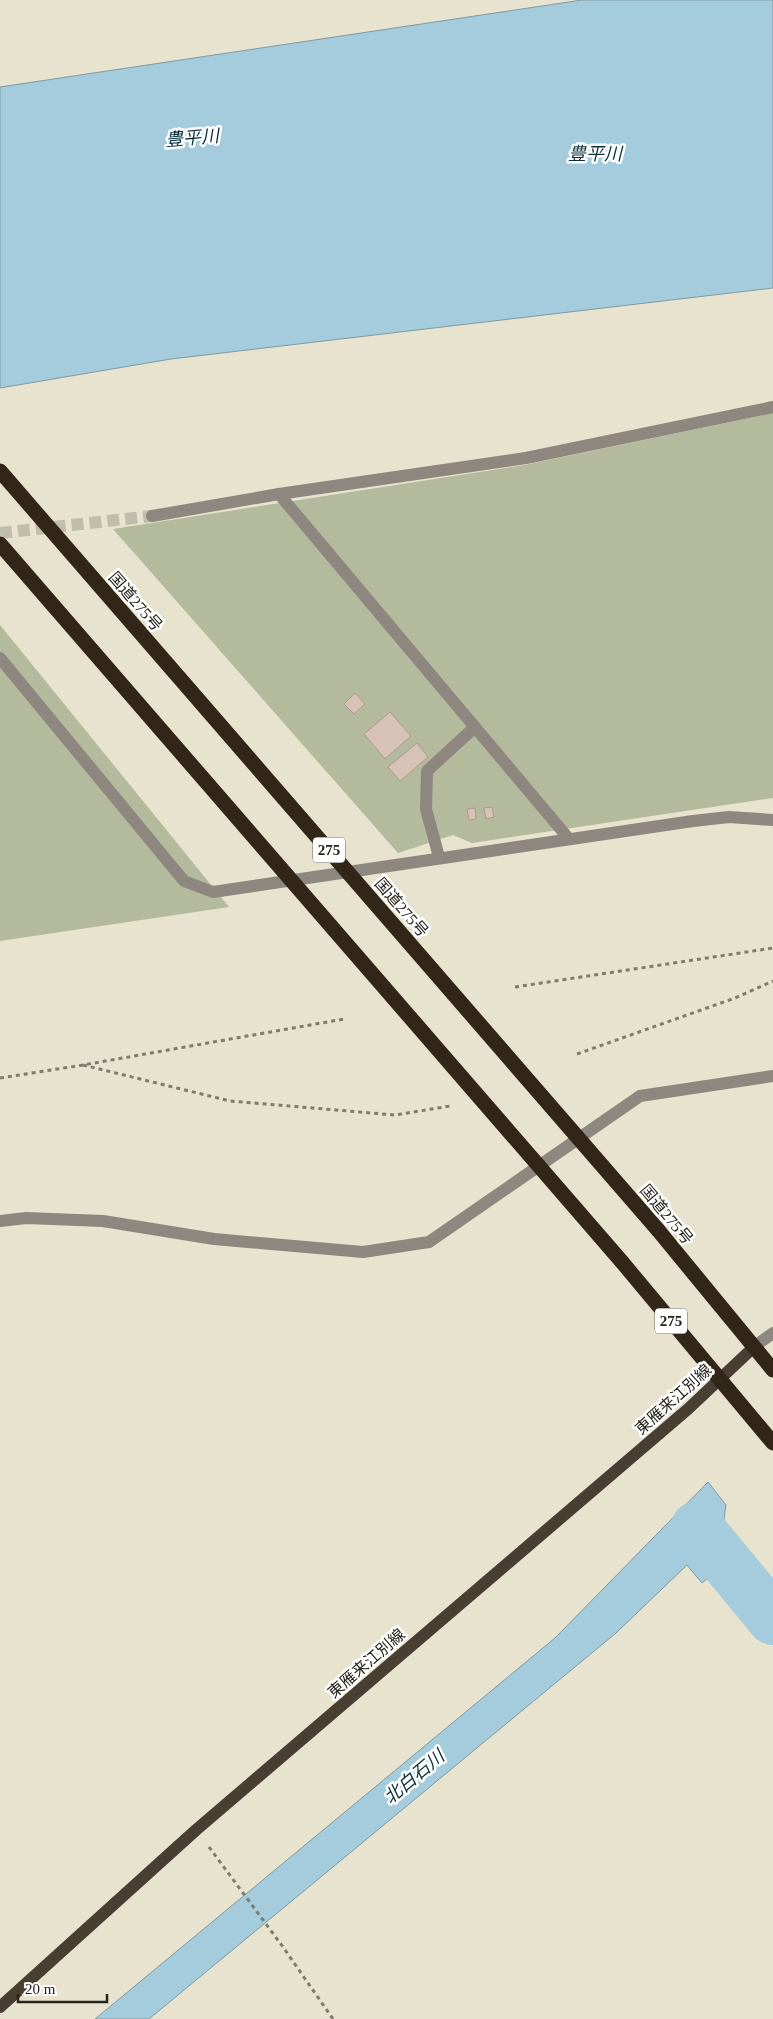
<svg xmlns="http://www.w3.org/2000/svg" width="773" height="2019" font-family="'Times New Roman','Noto Sans JP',serif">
  <rect width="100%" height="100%" fill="#e7e3ce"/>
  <g fill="#b4ba9c">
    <path d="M773 413V798L472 843 453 835 398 853 113 529 524 465Z"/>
    <path d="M0 625 229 907 0 941Z"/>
  </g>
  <g fill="#a4ccdc" stroke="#7e99a2">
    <path d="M582 0H773V288L171 359 0 388V87Z"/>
    <path d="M708 1482 726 1505C722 1528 724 1535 735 1556L702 1583 687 1565 616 1633 149 2019H95L555 1638Z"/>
  </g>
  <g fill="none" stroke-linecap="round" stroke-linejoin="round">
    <path stroke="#a4ccdc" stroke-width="52" d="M697 1527 773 1619"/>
  </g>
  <g fill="#d7c3b6" stroke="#ad998d">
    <path d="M355 693 365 704 354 714 344 704Z"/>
    <path d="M390 712 411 736 385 759 364 734Z"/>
    <path d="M417 743 428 757 400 781 388 767Z"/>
    <path d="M492 807 494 817 486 819 484 808Z"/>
    <path d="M475 808 476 819 469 820 467 809Z"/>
  </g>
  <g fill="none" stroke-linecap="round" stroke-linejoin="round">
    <path stroke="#c0bdaa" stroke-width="12" stroke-dasharray="12 6" stroke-linecap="butt" d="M0 533 152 516"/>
    <g stroke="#7e7c6e" stroke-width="3" stroke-dasharray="4 4" stroke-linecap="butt">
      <path d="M515 987 773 948"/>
      <path d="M577 1054 735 998 773 981"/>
      <path d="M83 1065 230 1101 395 1115 450 1106"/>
      <path d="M0 1078 83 1065 344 1019"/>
      <path d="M209 1847 283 1947 333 2019"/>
    </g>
    <g stroke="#8d8780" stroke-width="12">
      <path d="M279 494 569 839"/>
      <path d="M152 516 279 494 526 458 773 407"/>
      <path d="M0 658 184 881 213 892 693 821 729 817 773 820"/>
      <path d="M439 857 426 809 427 771 475 727"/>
      <path d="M0 1221 26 1218 103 1221 214 1239 363 1252 429 1242 640 1096 773 1076"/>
      <path d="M755 1346 773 1333"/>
    </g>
    <path stroke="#493e32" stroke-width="12" d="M0 2007 196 1830 688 1409 755 1346"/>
    <g stroke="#312618" stroke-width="15">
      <path d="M658 1230 773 1370"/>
      <path d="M622 1262 773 1443"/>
    </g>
    <g stroke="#312618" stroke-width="15">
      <path d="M0 471 658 1230"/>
      <path d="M0 544 622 1262"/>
    </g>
  </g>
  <g text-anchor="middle" stroke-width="5" stroke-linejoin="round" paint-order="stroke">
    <g fill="#fff" stroke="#66655f" stroke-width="1">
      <rect x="313" y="837.5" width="32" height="25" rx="4"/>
      <rect x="655" y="1308.5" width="32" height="25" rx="4"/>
    </g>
    <g font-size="15" font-weight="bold" fill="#25231b">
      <text x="329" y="855">275</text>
      <text x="671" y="1326">275</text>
    </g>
    <g font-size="16" fill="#25231b" stroke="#fff">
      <text transform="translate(136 601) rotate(49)" y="6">国道275号</text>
      <text transform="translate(402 907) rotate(49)" y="6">国道275号</text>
      <text transform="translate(667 1214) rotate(50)" y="6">国道275号</text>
      <text transform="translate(673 1399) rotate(-42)" y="6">東雁来江別線</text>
      <text transform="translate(366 1663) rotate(-41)" y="6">東雁来江別線</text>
    </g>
    <g font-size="18" font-style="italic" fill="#0a303c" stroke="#fff">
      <text transform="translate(192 138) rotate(-5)" y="6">豊平川</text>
      <text x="595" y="160">豊平川</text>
      <text transform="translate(414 1777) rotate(-40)" y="6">北白石川</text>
    </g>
  </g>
  <path d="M18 1994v8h89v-8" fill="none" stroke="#25231b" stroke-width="2.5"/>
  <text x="25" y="1994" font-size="15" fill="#25231b" stroke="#ffffff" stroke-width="4" paint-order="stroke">20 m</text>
</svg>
